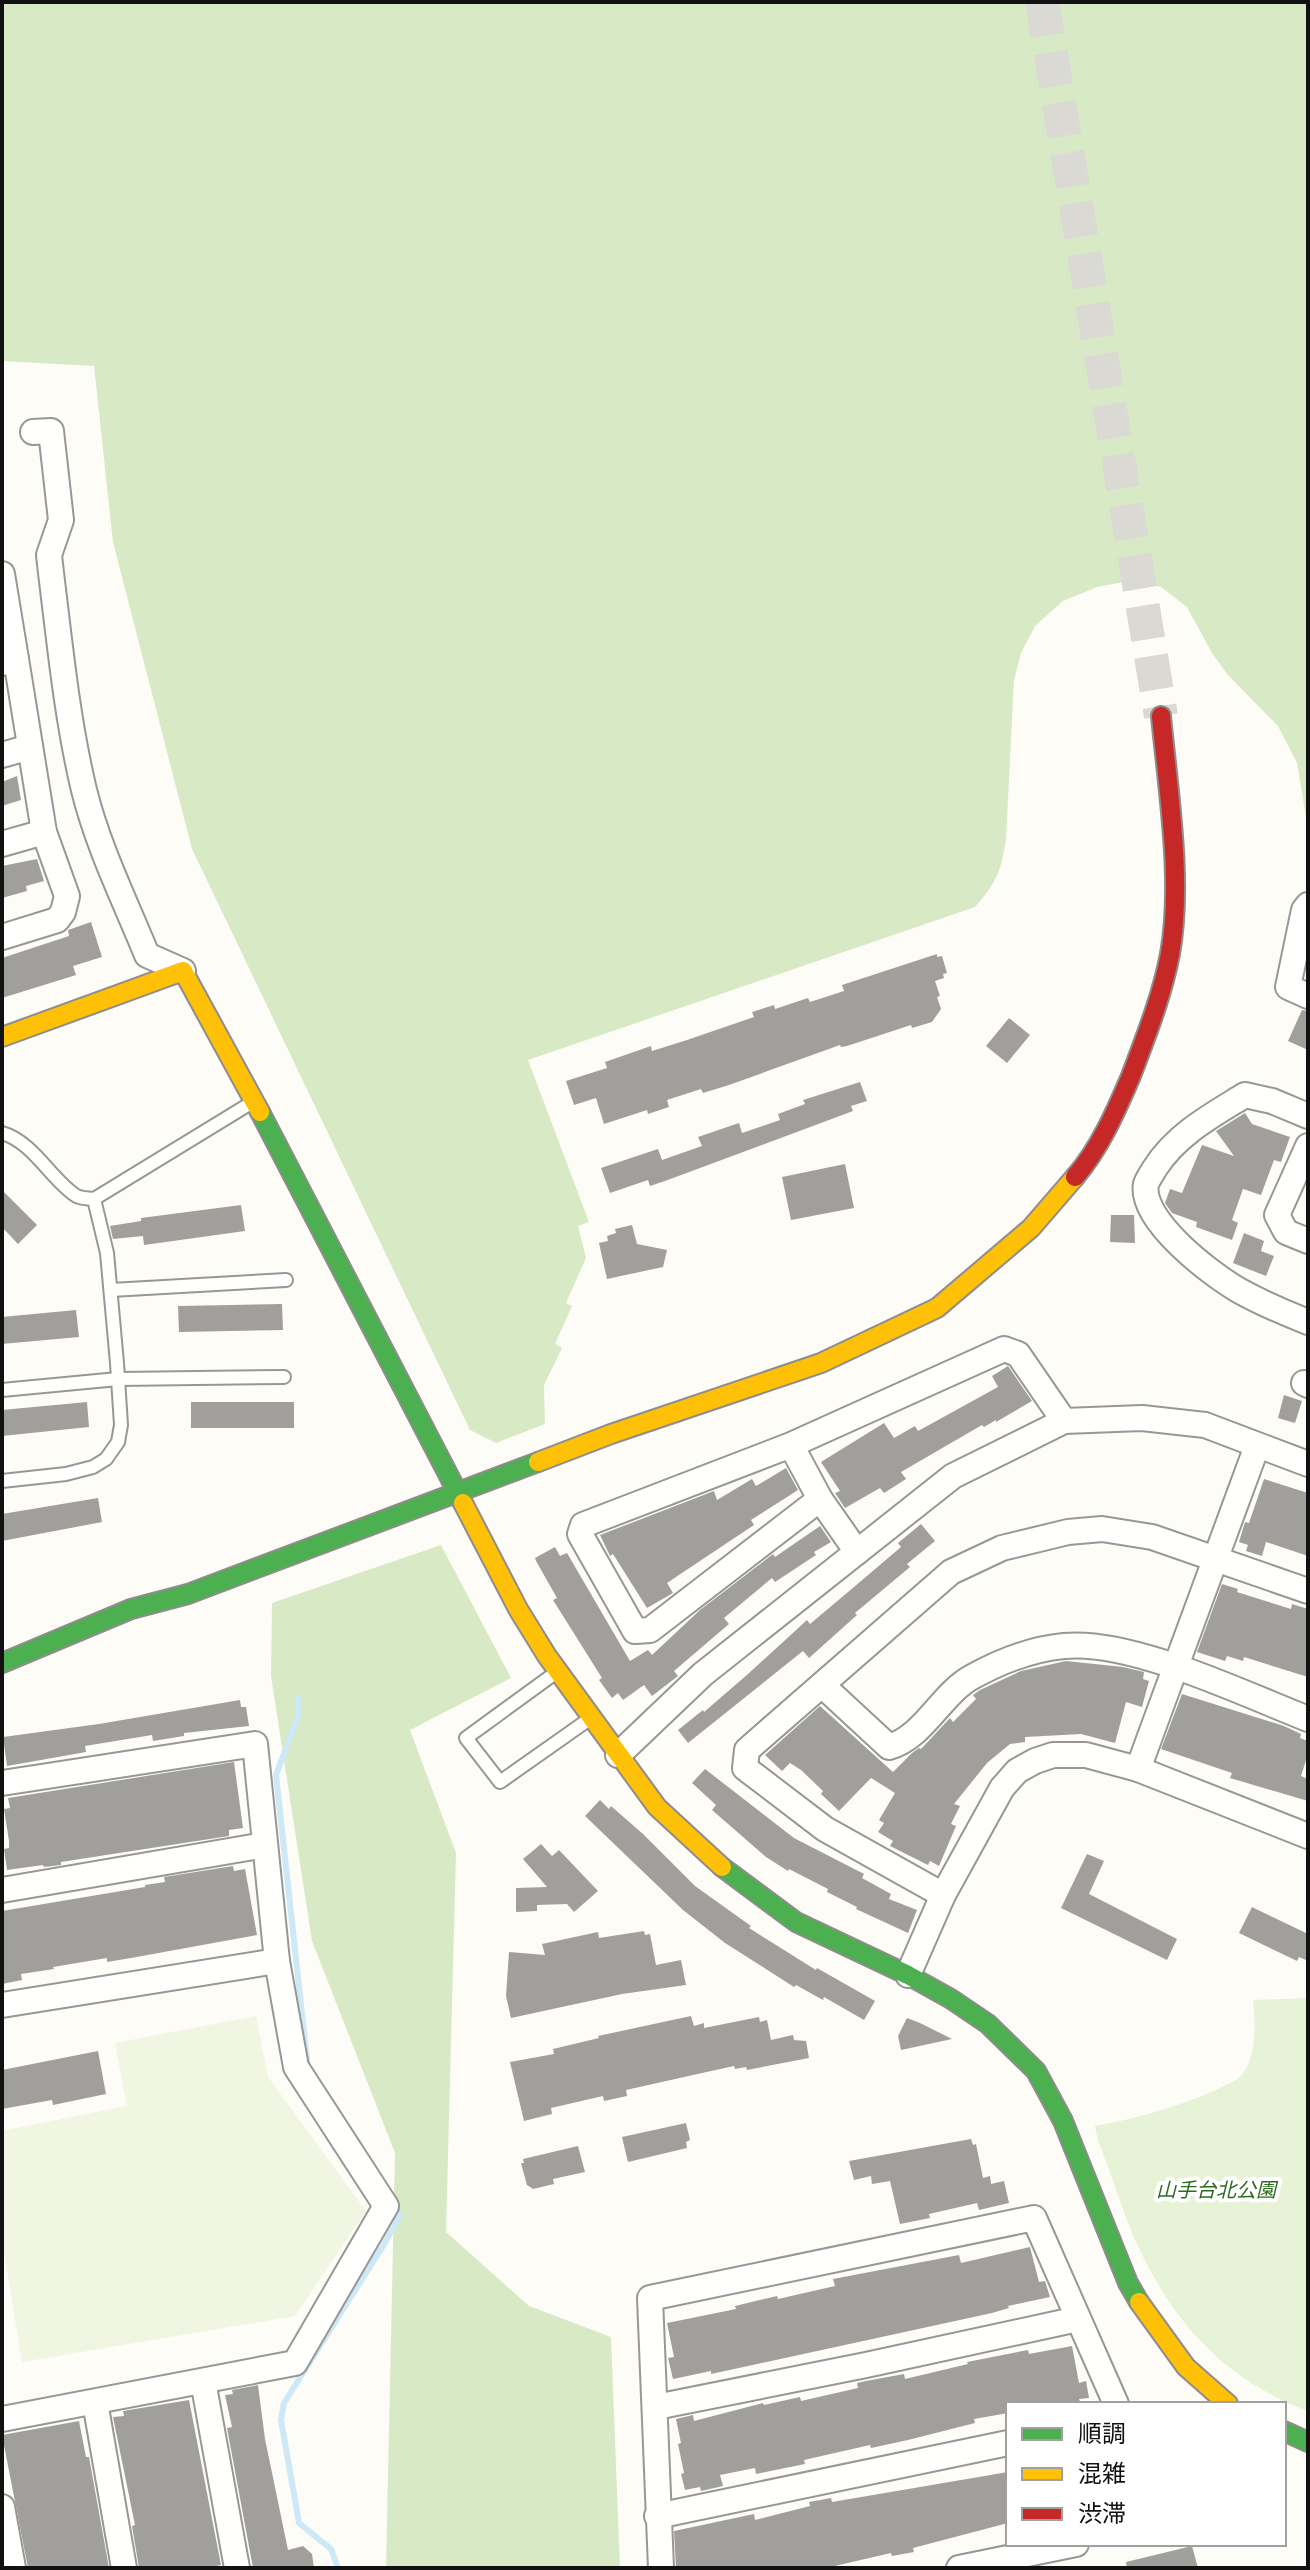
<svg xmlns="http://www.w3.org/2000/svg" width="1310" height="2570" font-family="'Source Serif 4','Noto Sans JP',serif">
  <rect width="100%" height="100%" fill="#fdfcf7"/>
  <path fill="#e7f3d7" d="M1308 1998V2411C1225 2380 1174 2324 1137 2244 1122 2211 1112 2175 1098 2141L1095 2126C1139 2118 1183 2106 1224 2086 1229 2083 1236 2081 1240 2077 1258 2057 1255 2025 1253 2000Z"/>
  <g fill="#d8eac5">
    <path d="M2 2H1308V829L1297 763 1278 726 1227 674 1212 653 1187 607 1161 587 1129 581 1097 587 1063 601 1035 626 1021 653 1014 680 1006 839C1001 871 997 882 975 907L528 1060 589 1222 578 1226 586 1258 566 1303 572 1306 555 1344 562 1348 544 1385 545 1424 496 1443 470 1430 192 849 113 542 94 366 2 361Z"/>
    <path d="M441 1545 511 1678 410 1730 456 1853 446 2232 529 2306 611 2337 620 2568H386L395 2153 312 1941 271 1676 272 1603Z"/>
  </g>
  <path fill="#f0f6e1" d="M256 2016 268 2077 366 2211 295 2316 22 2362 2 2241V2131L127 2106 115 2043Z"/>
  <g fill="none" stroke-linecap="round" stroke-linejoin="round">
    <g stroke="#cde8f7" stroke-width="6">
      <path d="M299 1698 298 1716 276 1775 308 2069"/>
      <path d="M338 2568 331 2549 299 2523 281 2420 284 2403 383 2246 399 2217 396 2206"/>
    </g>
  </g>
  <g fill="#a19f9c">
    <path d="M17 776 21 800 2 806V782Z"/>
    <path d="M37 859 44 881 26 886 27 891 2 898V866Z"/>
    <path d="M91 922 102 957 73 966 76 975 2 998V958L69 936 68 930Z"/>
    <path d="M937 954V957L942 956 947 973 943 974 944 978 935 981 940 996 937 997 941 1009 932 1022 912 1028 911 1025 847 1046 841 1047 840 1045 729 1085 703 1093 701 1089 667 1100 669 1107 648 1114 647 1110 604 1124 596 1098 574 1105 566 1081 607 1068 605 1062 651 1046 652 1051 687 1040 754 1017 752 1012 774 1005 775 1009 808 998 810 1002 844 991 842 985Z"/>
    <path d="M1302 1010 1308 1011V1050L1288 1041Z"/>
    <path d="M1009 1018 1030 1035 1007 1063 986 1046Z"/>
    <path d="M860 1082 867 1101 851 1106 853 1111 665 1181 650 1186 648 1180 610 1193 601 1168 658 1149 662 1160 702 1146 698 1137 739 1123 742 1133 780 1120 778 1114 805 1104 803 1100Z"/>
    <path d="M1245 1113 1252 1124 1290 1137 1281 1162 1274 1160 1261 1195 1243 1189 1232 1220 1238 1223 1232 1240 1196 1227 1197 1222 1172 1213 1165 1203 1170 1189 1182 1193 1202 1145 1234 1156 1216 1131Z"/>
    <path d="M845 1164 854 1208 791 1220 782 1177Z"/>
    <path d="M2 1190 37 1225 18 1244 2 1227Z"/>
    <path d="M241 1205 245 1231 144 1245 143 1236 113 1239 110 1226 141 1221V1218Z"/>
    <path d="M1111 1215H1134L1135 1243 1110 1242Z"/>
    <path d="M632 1225 637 1244 667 1250 663 1267 607 1279 599 1243 608 1241 607 1236 616 1233 615 1229Z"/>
    <path d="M1244 1233 1264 1241 1261 1251 1274 1256 1266 1276 1233 1263Z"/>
    <path d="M282 1304 283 1330 179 1332 178 1306Z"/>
    <path d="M76 1310 79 1337 2 1344V1317Z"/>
    <path d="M1008 1366 1032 1401 996 1422V1420L984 1427 982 1425 901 1472 906 1479 884 1493 880 1488 845 1508 835 1493 840 1491 821 1462 884 1423 894 1438 915 1426 918 1431 998 1387 992 1376Z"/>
    <path d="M1284 1395 1302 1401 1295 1423 1278 1418Z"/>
    <path d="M87 1402 89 1427 2 1436V1410Z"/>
    <rect x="191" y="1402" width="103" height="26"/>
    <path d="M786 1468 798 1490 751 1520 754 1525 667 1583 673 1593 647 1608 613 1554 610 1556 600 1535 714 1491 717 1500 752 1479 756 1486Z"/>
    <path d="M1264 1479 1308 1493V1556L1266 1542 1262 1556 1246 1551 1248 1545 1239 1542 1245 1522 1249 1523Z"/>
    <path d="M98 1498 102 1522 2 1541V1514Z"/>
    <path d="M921 1524 935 1541 907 1564 910 1567 855 1613 857 1615 809 1658 803 1651 688 1743 678 1730 703 1710 704 1712 748 1674 807 1620 810 1624 854 1587 901 1547 898 1543Z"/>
    <path d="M820 1526 831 1542 814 1552 816 1555 775 1582 772 1578 724 1618 729 1624 674 1671 678 1676 652 1696 644 1685 623 1700 618 1693 612 1698 599 1680 602 1678 553 1600 557 1598 536 1561 535 1558 555 1547 560 1556 567 1553 630 1661 648 1650 652 1655 700 1610 773 1554 775 1557Z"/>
    <path d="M1222 1584 1238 1589 1237 1592 1291 1609 1292 1604 1308 1609V1677L1244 1657 1243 1661 1227 1656 1225 1661 1197 1652Z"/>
    <path d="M1066 1661 1123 1667 1144 1672 1143 1679 1149 1681 1142 1707 1126 1702 1115 1743 1081 1734 1025 1737V1742L1010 1744 987 1763 954 1804 960 1806 951 1824 956 1826 939 1866 930 1861 928 1865 890 1846 893 1841 878 1832 884 1823 879 1820 895 1793 871 1778 839 1811 821 1794 823 1791 801 1770 790 1763 782 1771 765 1755 820 1706 893 1772 912 1753 919 1748 921 1749 950 1718 953 1722 976 1699 973 1695 980 1690 1021 1671Z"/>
    <path d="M1182 1694 1284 1726 1301 1734 1300 1738 1308 1741V1754L1301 1776 1308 1779V1801L1230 1778 1232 1773 1161 1749Z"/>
    <path d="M240 1700 241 1707H246L249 1726 184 1733V1736L153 1741 152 1735 85 1746 86 1752 7 1766 3 1737 99 1724Z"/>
    <path d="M234 1762 243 1828 229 1830V1836L61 1862V1865L44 1867 43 1865 7 1870 4 1849 9 1848V1841L4 1809 10 1808 8 1798Z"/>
    <path d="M705 1769 794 1838 864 1874 862 1878 891 1894 889 1899 917 1910 908 1933 856 1909 857 1907 827 1892 828 1889 789 1869 788 1871 766 1857 712 1810 716 1805 692 1783Z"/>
    <path d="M600 1800 609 1809 611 1806 643 1834 695 1886 751 1926 749 1928 816 1970 817 1968 875 2001 864 2020 824 1997 823 2000 796 1985 794 1987 725 1943 683 1910 585 1816Z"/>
    <path d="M541 1844 552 1856 559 1850 598 1891 574 1912 567 1904 537 1905V1911L516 1912V1888L547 1887 523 1859Z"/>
    <path d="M1087 1854 1104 1861 1089 1894 1177 1939 1167 1960 1061 1908Z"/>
    <path d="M233 1866 234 1871 245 1869 257 1935 131 1958 107 1962V1958L53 1967 54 1969 21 1974 22 1980 2 1984V1911L145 1887V1885L165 1882 164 1877Z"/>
    <path d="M1252 1907 1308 1934V1961L1299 1957 1297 1961 1239 1933Z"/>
    <path d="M644 1931 645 1935 650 1934 656 1965 681 1960 686 1985 622 1994 511 2018 506 1996 509 1952 545 1955 542 1944 598 1932 599 1938Z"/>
    <path d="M691 2016 694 2026 704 2023V2028L759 2017 760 2022 767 2020 771 2040 793 2035 794 2040 806 2041 809 2058 747 2070 746 2067 735 2069 734 2066 702 2073 626 2090 627 2096 604 2101 603 2096 551 2108 552 2114 524 2121 510 2062 554 2054 553 2049 599 2038 598 2036Z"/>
    <path d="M907 2018 920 2023 952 2039 901 2050 898 2036Z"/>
    <path d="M98 2051 106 2094 53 2105 52 2100 2 2109V2070Z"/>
    <path d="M686 2123 690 2140 686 2142 687 2148 628 2162 622 2137Z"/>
    <path d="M971 2139 973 2145 976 2144 983 2178 990 2176 991 2184 1004 2181 1009 2203 979 2210 977 2203 929 2214 930 2218 900 2224 890 2181 872 2184 871 2176 854 2180 849 2161Z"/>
    <path d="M578 2146 585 2172 553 2179 554 2184 533 2189 527 2185 521 2163H524L523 2159Z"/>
    <path d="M1030 2247 1039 2282 1045 2281 1050 2297 1008 2306 1009 2308 992 2313 711 2374V2371L673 2379 668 2358 674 2357 667 2323 736 2309 735 2306 777 2296 778 2299 835 2286 833 2279 959 2255 961 2263Z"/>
    <path d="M1072 2346 1079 2383 1086 2381 1089 2398 1079 2399 1081 2404H1008V2413L974 2419 975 2423 908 2440 871 2448 870 2445 804 2460 805 2464 756 2474 755 2468 720 2475 723 2486 701 2491 700 2487 685 2490 681 2474 684 2473 678 2444 681 2443 676 2419 693 2415 694 2421 763 2403 764 2405 800 2397 801 2401 858 2388 857 2383 866 2381 904 2374 905 2379 968 2364 967 2362 1028 2350 1029 2354Z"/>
    <path d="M258 2385 265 2439 288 2550 303 2546 312 2554 314 2568H253L227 2428 232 2427 225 2395 233 2394 232 2390Z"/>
    <path d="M189 2400 221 2565 206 2568H139L132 2526 135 2525 113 2417 124 2416 123 2411Z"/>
    <path d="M79 2421 86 2457H89L109 2568H28L2 2435Z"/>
    <path d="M1008 2472V2523L913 2548 914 2552 892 2556 891 2553 826 2568H676L674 2531 754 2514 755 2520 810 2506 809 2502 831 2498 832 2502Z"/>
    <path d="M1192 2546 1198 2568H1127L1126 2562Z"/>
  </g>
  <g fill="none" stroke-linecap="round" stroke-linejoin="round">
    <path stroke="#dad9d4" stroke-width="34" stroke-dasharray="34 17" stroke-linecap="butt" d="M1042 2 1161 716"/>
    <defs>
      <g id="lane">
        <path d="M2 1133C33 1142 50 1178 75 1195 80 1199 88 1198 94 1199L251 1103"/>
        <path d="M111 1290 286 1280"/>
        <path d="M2 1390 118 1379 284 1377"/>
        <path d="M2 1481 66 1474 93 1467 106 1459 118 1442 121 1425 117 1363 107 1253 94 1199"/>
        <path d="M558 1671 466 1738 500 1782 588 1720"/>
      </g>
      <g id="street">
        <path d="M33 432 51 431 61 520 49 555 51 573C60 645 67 719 84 790 98 847 125 901 147 955L183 971"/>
        <path d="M2 574 16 659"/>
        <path d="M2 663 16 659 44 832 67 896 63 912 57 920 2 937"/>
        <path d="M2 755 30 747"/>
        <path d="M2 844 44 832"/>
        <path d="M1308 905 1304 910 1288 987 1308 996"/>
        <path d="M1308 1116 1272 1101 1245 1095C1211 1116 1177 1134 1155 1168 1152 1173 1148 1179 1146 1184 1139 1220 1212 1275 1240 1291 1262 1303 1285 1313 1308 1322"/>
        <path d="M1308 1146 1277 1215 1286 1232 1308 1241"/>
        <path d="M1304 1383 1308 1385"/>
        <path d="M791 1445 820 1499 650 1630 635 1631 580 1534 583 1525 791 1445 1004 1349 1018 1354 1064 1421"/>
        <path d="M820 1499 857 1552"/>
        <path d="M822 1685 889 1747C924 1737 941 1694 972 1677 1001 1661 1031 1649 1064 1646 1131 1639 1244 1694 1308 1719"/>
        <path d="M618 1755 703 1674 953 1476 1064 1421 1142 1418 1205 1425 1308 1464"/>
        <path d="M1138 1769 1257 1446"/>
        <path d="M2 1783 255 1744 277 1961 296 2067 386 2206 295 2363 2 2419"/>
        <path d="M2 1890 265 1845"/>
        <path d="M943 1895 825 1829 745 1768 747 1750 951 1572 1002 1548 1068 1532 1102 1529 1152 1537 1308 1591"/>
        <path d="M908 1975 943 1895 1002 1788 1017 1771 1035 1761 1053 1755H1086L1138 1769 1308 1836"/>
        <path d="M2 2005 277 1961"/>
        <path d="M203 2381 237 2568"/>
        <path d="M95 2402 124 2568"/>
        <path d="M656 2407 866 2365 1078 2319"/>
        <path d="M2 2507 13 2568"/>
        <path d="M657 2516 1008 2443"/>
        <path d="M661 2568 650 2298 1034 2218 1116 2404"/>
        <path d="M959 2568 1076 2544"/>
      </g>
      <g id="fast">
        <path d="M260 1112 463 1503"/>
        <path d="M2 1663 131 1609 188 1594 538 1462"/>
        <path d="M722 1867 796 1922 908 1975 951 1999 988 2024 1036 2071 1063 2121 1128 2283 1139 2302"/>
        <path d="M1284 2431 1308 2442"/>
      </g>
      <g id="slow">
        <path d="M2 1037 183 971 260 1112"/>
        <path d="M538 1462 611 1434 821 1363 937 1308 1031 1228 1075 1177"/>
        <path d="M463 1503 518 1609 547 1656 657 1807 722 1867"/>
        <path d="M1139 2302 1186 2367 1228 2404"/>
      </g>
      <path id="jam" d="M1075 1177C1100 1148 1116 1111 1131 1076 1146 1036 1162 996 1170 954 1183 881 1168 790 1161 716"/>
    </defs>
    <use href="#lane" stroke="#979795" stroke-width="16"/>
    <use href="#street" stroke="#979795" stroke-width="28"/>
    <use href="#fast" stroke="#8e8d8b" stroke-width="22"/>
    <use href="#slow" stroke="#8e8d8b" stroke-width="22"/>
    <use href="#jam" stroke="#8e8d8b" stroke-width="22"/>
    <use href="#lane" stroke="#fffffe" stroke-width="12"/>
    <use href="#street" stroke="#fffffe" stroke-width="24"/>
    <use href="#fast" stroke="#4caf50" stroke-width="18"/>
    <use href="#slow" stroke="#ffc107" stroke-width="18"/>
    <use href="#jam" stroke="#c62828" stroke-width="18"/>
  </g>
  <g text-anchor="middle" stroke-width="8" stroke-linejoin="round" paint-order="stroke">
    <g font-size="20" font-style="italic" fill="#2f6b1f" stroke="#fff">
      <text x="1216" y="2197">山手台北公園</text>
    </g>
  </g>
  <rect width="1310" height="2570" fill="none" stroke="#111111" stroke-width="8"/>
  <rect x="1006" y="2402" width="280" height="144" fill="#ffffff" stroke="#a0a0a0" stroke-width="2"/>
  <rect x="1022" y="2428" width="40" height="12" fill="#4caf50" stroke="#a0a0a0" stroke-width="2"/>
  <text x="1078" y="2442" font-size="24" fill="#111111">順調</text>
  <rect x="1022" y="2468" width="40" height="12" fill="#ffc107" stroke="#a0a0a0" stroke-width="2"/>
  <text x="1078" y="2482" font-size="24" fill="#111111">混雑</text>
  <rect x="1022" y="2508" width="40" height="12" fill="#c62828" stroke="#a0a0a0" stroke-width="2"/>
  <text x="1078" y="2522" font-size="24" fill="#111111">渋滞</text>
</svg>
